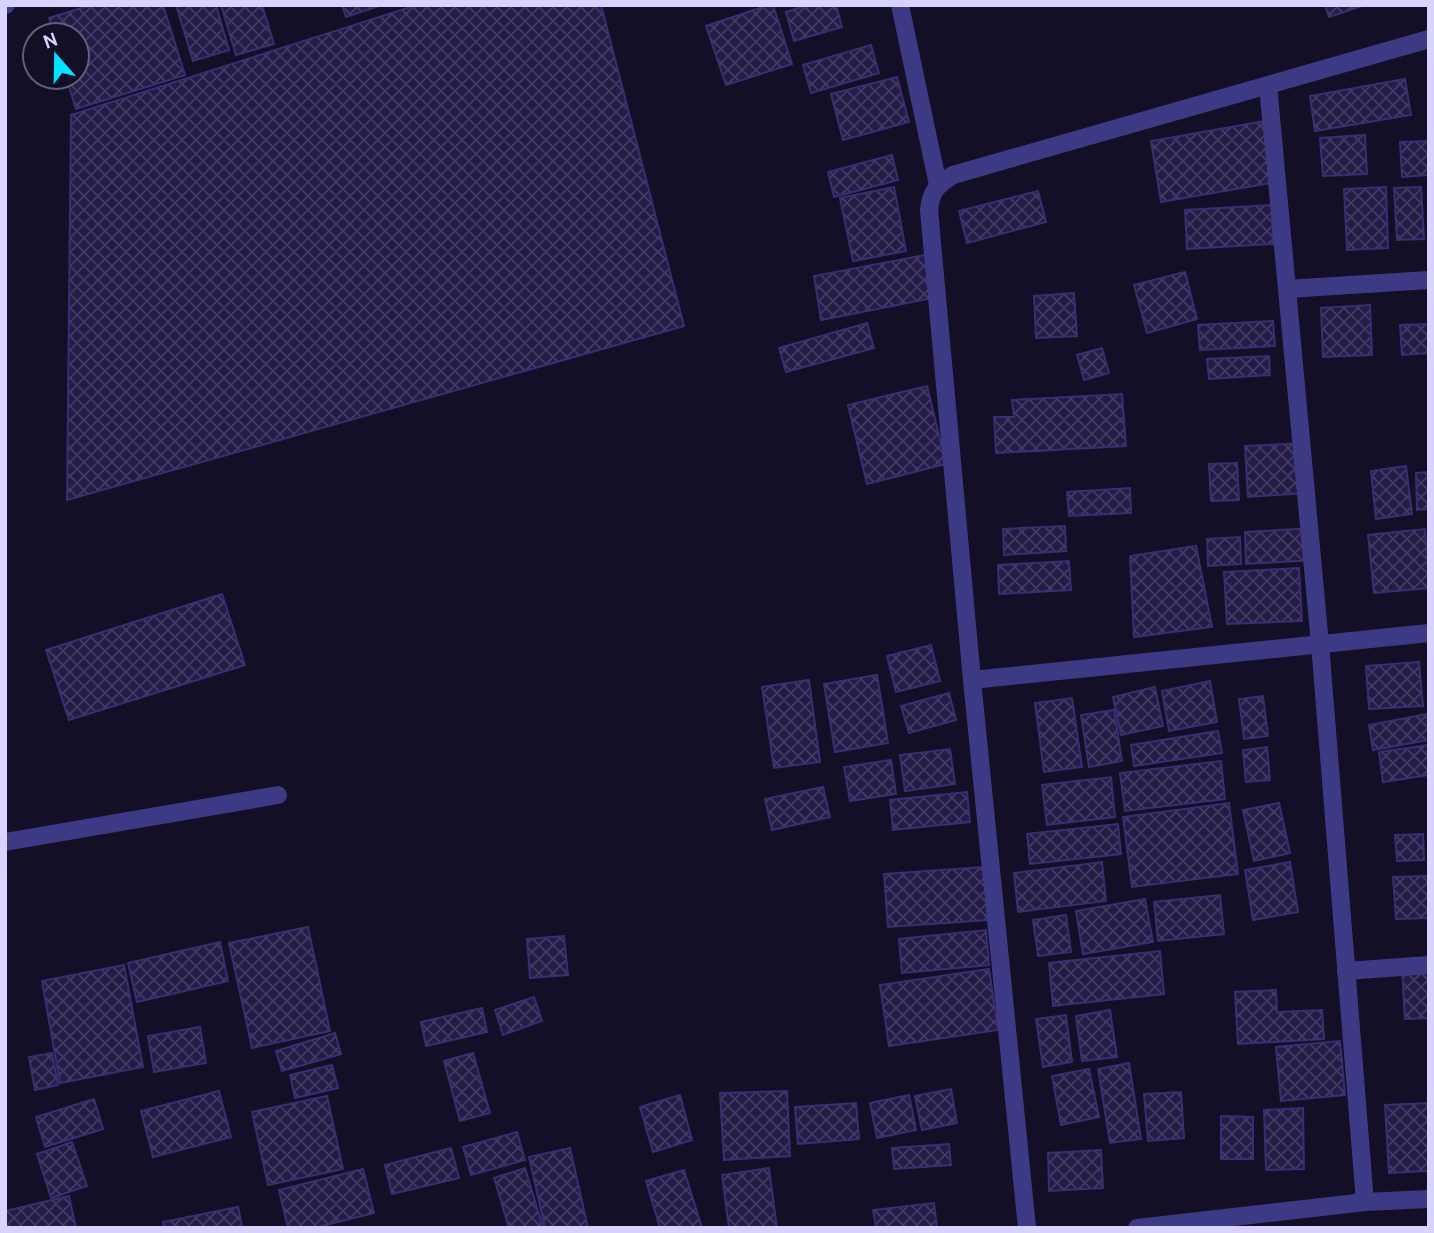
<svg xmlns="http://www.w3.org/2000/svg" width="1434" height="1233" font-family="Cabin,sans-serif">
  <defs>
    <pattern id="building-cross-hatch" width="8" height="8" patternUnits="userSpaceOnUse" patternTransform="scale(1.75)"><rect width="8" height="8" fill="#241b47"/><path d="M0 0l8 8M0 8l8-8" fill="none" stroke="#433b63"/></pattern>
  </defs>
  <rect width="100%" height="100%" fill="#130f26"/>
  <g fill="url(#building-cross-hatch)" stroke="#3b2d73" stroke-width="2">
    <path d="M91 5H163L185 75 76 109 66 77H77V35H54L49 18Z"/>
    <path d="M176 5H216L229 50 193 61Z"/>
    <path d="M221 5H262L274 44 236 55Z"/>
    <path d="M342 5H379V6L346 17Z"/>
    <path d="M417 5H601L684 326 67 500 71 115Z"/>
    <path d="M769 5H773L792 64 726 85 706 26Z"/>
    <path d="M808 5H836L842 27 794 41 786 12Z"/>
    <path d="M1325 5H1365L1329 17Z"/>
    <path d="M871 45 879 73 811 93 803 65Z"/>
    <path d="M897 77 909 122 843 140 831 94Z"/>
    <path d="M1405 79 1411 115 1315 131 1310 96Z"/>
    <path d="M1265 121 1276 182 1161 202 1151 141Z"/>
    <path d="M1365 135 1367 174 1323 176 1320 138Z"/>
    <path d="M1429 141V175L1402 177 1400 142Z"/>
    <path d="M892 155 898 180 834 197 828 172Z"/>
    <path d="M894 187 906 251 853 261 840 198Z"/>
    <path d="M1386 187 1388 248 1347 250 1344 189Z"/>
    <path d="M1421 187 1424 239 1397 240 1394 188Z"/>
    <path d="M1038 191 1046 222 967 243 959 211Z"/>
    <path d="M1272 205 1273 244 1187 249 1185 210Z"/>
    <path d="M925 255 933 298 821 320 814 276Z"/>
    <path d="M1185 272 1197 319 1147 333 1134 285Z"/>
    <path d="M1074 293 1077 336 1036 338 1034 296Z"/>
    <path d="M1370 305 1372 355 1323 357 1321 308Z"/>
    <path d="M1273 321 1275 346 1200 350 1198 325Z"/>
    <path d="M867 323 874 348 786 372 779 348Z"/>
    <path d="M1429 324V353L1402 355 1400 325Z"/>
    <path d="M1102 348 1109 373 1084 380 1077 355Z"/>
    <path d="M1269 356 1270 375 1209 379 1207 359Z"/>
    <path d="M927 386 946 464 867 484 848 405Z"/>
    <path d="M1122 394 1126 446 996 453 994 417H1014L1012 400Z"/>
    <path d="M1304 443 1306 493 1248 497 1245 446Z"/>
    <path d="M1237 463 1239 500 1211 501 1209 464Z"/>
    <path d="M1406 466 1412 514 1376 519 1371 471Z"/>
    <path d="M1429 472V509L1417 510 1416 473Z"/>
    <path d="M1130 488 1131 513 1069 516 1067 492Z"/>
    <path d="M1065 526 1066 551 1004 555 1003 529Z"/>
    <path d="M1314 528 1315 560 1246 564 1245 532Z"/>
    <path d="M1425 529 1429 588 1374 593 1368 535Z"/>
    <path d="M1240 537 1241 564 1208 566 1207 539Z"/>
    <path d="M1196 546 1212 627 1134 637 1130 556Z"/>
    <path d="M1069 561 1071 590 999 594 998 565Z"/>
    <path d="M1299 568 1302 621 1227 624 1224 572Z"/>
    <path d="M222 594 245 665 69 720 46 650Z"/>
    <path d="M931 645 940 681 896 692 887 656Z"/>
    <path d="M1419 662 1423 706 1369 709 1366 666Z"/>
    <path d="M877 675 888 743 835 752 824 684Z"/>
    <path d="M809 680 820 762 774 768 762 687Z"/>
    <path d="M1210 681 1217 722 1169 731 1162 691Z"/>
    <path d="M1155 687 1163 726 1121 735 1113 697Z"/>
    <path d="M949 693 956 720 909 733 901 706Z"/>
    <path d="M1263 696 1268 736 1244 739 1239 699Z"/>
    <path d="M1072 698 1082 767 1044 772 1035 703Z"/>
    <path d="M1114 710 1122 761 1089 767 1081 715Z"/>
    <path d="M1427 714 1429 740 1373 750 1369 725Z"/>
    <path d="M1218 731 1222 753 1134 766 1131 745Z"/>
    <path d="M1429 745V775L1383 782 1379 752Z"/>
    <path d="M1267 747 1270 780 1246 782 1243 750Z"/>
    <path d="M950 749 955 784 905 791 900 755Z"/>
    <path d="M891 760 896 794 850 801 844 767Z"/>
    <path d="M1221 761 1225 799 1125 811 1120 773Z"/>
    <path d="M1111 777 1115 817 1047 825 1042 785Z"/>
    <path d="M823 787 830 817 772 830 765 799Z"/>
    <path d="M967 792 970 822 893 830 890 800Z"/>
    <path d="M1229 803 1238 874 1132 887 1123 817Z"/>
    <path d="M1279 803 1290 853 1254 861 1243 810Z"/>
    <path d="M1118 824 1121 854 1030 864 1027 834Z"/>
    <path d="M1423 834 1424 860 1397 861 1395 835Z"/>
    <path d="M1102 862 1106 901 1018 912 1014 873Z"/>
    <path d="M1290 862 1298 912 1253 920 1245 870Z"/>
    <path d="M984 867 988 920 888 927 884 874Z"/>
    <path d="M1429 876V918L1396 919 1393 877Z"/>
    <path d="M1220 895 1224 934 1158 941 1154 902Z"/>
    <path d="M1145 899 1153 942 1083 954 1076 911Z"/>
    <path d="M1066 915 1071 952 1038 956 1033 920Z"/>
    <path d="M308 927 330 1031 252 1048 229 943Z"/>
    <path d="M986 930 989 965 902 973 899 939Z"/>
    <path d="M564 936 568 975 530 978 527 939Z"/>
    <path d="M220 942 228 981 137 1002 128 963Z"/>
    <path d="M1160 951 1164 994 1053 1006 1049 963Z"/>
    <path d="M124 965 143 1067 60 1083 42 981Z"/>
    <path d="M1429 967V1018L1405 1019 1402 969Z"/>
    <path d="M989 969 998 1030 889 1046 880 985Z"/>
    <path d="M1276 990 1277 1012 1322 1010 1324 1039 1238 1044 1235 992Z"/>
    <path d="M534 997 542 1021 503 1035 495 1010Z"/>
    <path d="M482 1008 487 1032 426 1046 421 1022Z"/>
    <path d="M1110 1010 1117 1057 1082 1061 1076 1016Z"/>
    <path d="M1066 1015 1072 1062 1043 1067 1036 1019Z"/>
    <path d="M200 1027 206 1063 154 1072 148 1036Z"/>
    <path d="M335 1033 341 1054 282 1071 276 1051Z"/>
    <path d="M1340 1041 1345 1095 1281 1101 1276 1047Z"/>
    <path d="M52 1053 58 1085 35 1090 29 1057Z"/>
    <path d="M473 1053 490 1113 460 1121 444 1061Z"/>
    <path d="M1129 1063 1141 1139 1110 1143 1098 1069Z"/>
    <path d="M332 1065 338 1088 295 1098 290 1075Z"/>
    <path d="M1089 1069 1099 1117 1061 1125 1052 1076Z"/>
    <path d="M951 1089 957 1123 922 1130 915 1096Z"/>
    <path d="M219 1091 231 1137 153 1157 141 1111Z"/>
    <path d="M787 1091 790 1156 724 1160 720 1093Z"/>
    <path d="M1181 1092 1184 1138 1148 1141 1144 1094Z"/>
    <path d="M680 1095 692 1140 653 1152 640 1107Z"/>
    <path d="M909 1095 916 1130 877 1138 870 1103Z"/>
    <path d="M327 1096 343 1169 268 1185 252 1112Z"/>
    <path d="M94 1099 103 1129 45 1147 36 1117Z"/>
    <path d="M856 1103 859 1139 798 1144 795 1107Z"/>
    <path d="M1429 1103V1171L1389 1173 1385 1105Z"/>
    <path d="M1303 1108 1304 1169 1266 1170 1264 1110Z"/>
    <path d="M1221 1116 1253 1117V1159H1221Z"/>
    <path d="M517 1132 525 1160 471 1175 463 1147Z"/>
    <path d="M72 1142 87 1186 51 1198 37 1154Z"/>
    <path d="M949 1144 951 1165 894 1169 892 1148Z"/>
    <path d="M451 1148 459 1178 392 1194 385 1165Z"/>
    <path d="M570 1148 588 1228H545L529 1157Z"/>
    <path d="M1101 1150 1103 1188 1049 1191 1048 1153Z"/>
    <path d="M525 1168 543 1228H509L494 1178Z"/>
    <path d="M769 1168 777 1228H729L722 1175Z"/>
    <path d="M363 1169 374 1213 314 1228H288L279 1190Z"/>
    <path d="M684 1170 702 1228H660L646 1181Z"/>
    <path d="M69 1196 76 1228H5V1211Z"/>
    <path d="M934 1203 937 1228H876L873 1210Z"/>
    <path d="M238 1207 242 1226 231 1228H164L163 1222Z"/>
  </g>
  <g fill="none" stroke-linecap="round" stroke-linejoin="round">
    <path stroke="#3d3a85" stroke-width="18" d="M5 842 278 795"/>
    <g stroke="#3d3a85" stroke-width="18">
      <path d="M5 5H6"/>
      <path d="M900 5 938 185"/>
      <path d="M1268 85 1320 644 1365 1202"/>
      <path d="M1287 289 1429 280"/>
      <path d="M972 680 1429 633"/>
      <path d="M1346 971 1429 965"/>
      <path d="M1027 1228 972 680 929 210C931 191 937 185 953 175L1429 39"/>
      <path d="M1137 1228 1365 1202 1429 1199"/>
    </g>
  </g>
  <rect width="1434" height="1233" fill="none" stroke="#d9d4ff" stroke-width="14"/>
  <g transform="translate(56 56) rotate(340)"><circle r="33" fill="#130f26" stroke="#625e7d" stroke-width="2"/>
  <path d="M0-5L12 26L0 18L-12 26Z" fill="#00e5ff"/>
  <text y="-10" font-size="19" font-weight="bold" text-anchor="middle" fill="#d9d4ff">N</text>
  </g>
</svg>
